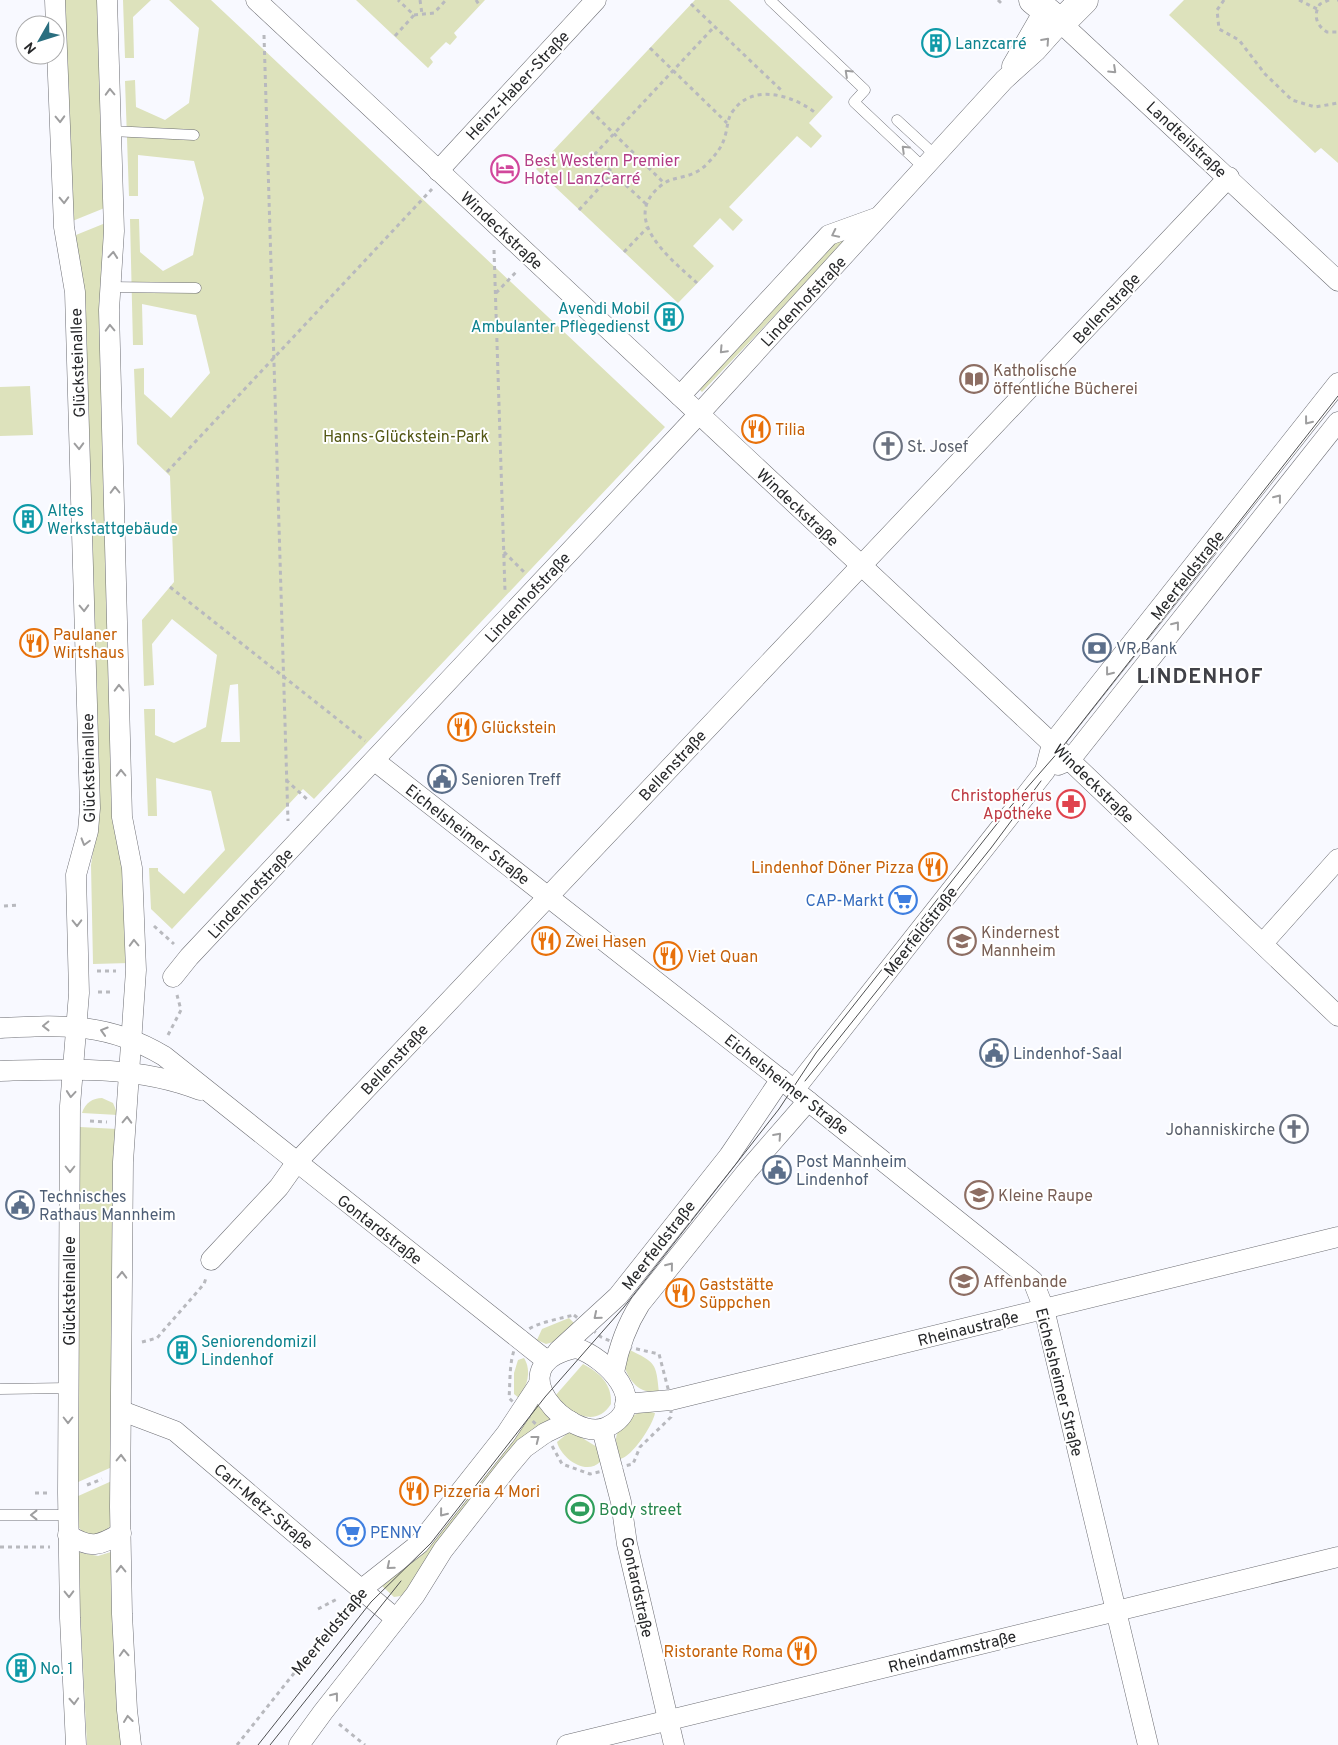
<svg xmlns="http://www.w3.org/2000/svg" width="1338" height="1745" font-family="Overpass,sans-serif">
  <rect width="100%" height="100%" fill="#f8f9ff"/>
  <g fill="#dde2bc" fill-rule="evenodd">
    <path d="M61 0H100L107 207 70 222Z"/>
    <path d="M123 0H151L133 17 134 58H125Z"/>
    <path d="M169 0H211L665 427 314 799 303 789 172 929 151 909 149 868H158V871L184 894 225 850 211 791 156 778 157 816H148L144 709H155V735L174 743 206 727 217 655 172 619 152 644 154 685 144 686 142 620 174 582 170 476 137 444 134 369 144 368V394L171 418 210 373 196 315 142 304 143 345H133L130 219H139L140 252 163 271 193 255 204 198 194 161 138 155V196H129L125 81 135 80 136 107 165 120 189 103 199 28ZM238 684 240 742H221L230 685Z"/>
    <path d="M356 0H485L454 33 457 37 450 45 446 42 430 58 433 62 428 68Z"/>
    <path d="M695 0H729L833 97 809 123 822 136 811 148 797 136 729 207 743 220 733 231 720 218 693 246 714 266 678 303 536 169Z"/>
    <path d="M1184 0H1338V163L1321 148 1315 153 1169 15Z"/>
    <path d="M108 222 124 847 130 963 93 964 91 865 96 832 71 237Z"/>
    <path d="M854 232 702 392 696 386 833 241Z"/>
    <path d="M30 386 33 435 0 436V387Z"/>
    <path d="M102 1098 113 1103 118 1115 82 1113C85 1103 93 1098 102 1098Z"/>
    <path d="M80 1127 117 1129 112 1467 76 1483 77 1167Z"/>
    <path d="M569 1318 576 1325 553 1342 546 1344 537 1340 542 1329Z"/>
    <path d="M628 1349C656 1363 656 1362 659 1393 637 1392 631 1383 623 1364Z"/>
    <path d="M524 1358C532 1371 527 1386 519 1398L514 1394V1373L518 1360Z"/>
    <path d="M583 1364C600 1373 612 1384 611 1404 595 1429 570 1413 555 1396Z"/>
    <path d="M535 1401 553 1419 408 1590 401 1596 394 1597 382 1586 383 1579Z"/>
    <path d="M646 1411 655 1413C653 1425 632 1457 620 1459 619 1453 616 1445 616 1439 617 1426 634 1412 646 1411Z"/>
    <path d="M568 1433H574L597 1447 601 1461C586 1477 561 1458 557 1442Z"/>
    <path d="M114 1480C114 1492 116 1508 113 1520 108 1538 81 1541 76 1521 74 1514 76 1505 76 1497Z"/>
    <path d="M114 1551 124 1745H87L77 1552 98 1556Z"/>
  </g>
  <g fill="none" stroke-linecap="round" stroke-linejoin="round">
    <defs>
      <g id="lane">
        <path d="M770 0 865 90 854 102 923 167"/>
        <path d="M897 120 935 155"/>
        <path d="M111 131 194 135"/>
        <path d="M109 287 196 288"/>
        <path d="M0 1389 68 1388"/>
        <path d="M0 1515H68"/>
      </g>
      <g id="street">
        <path d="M55 0 64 227 75 292 90 808 88 831 76 875 79 993 70 1106 68 1493 70 1618 76 1745"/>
        <path d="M107 0 114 231 109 310 122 817 132 868 136 970 123 1162 120 1507 122 1614 127 1710 131 1745"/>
        <path d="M256 0 1061 752 1338 1016"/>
        <path d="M1012 66 1045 9"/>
        <path d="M438 171 596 0"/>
        <path d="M680 396 829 235 876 218"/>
        <path d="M375 761 793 1089 1033 1281 1044 1309 1148 1745"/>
        <path d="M1058 765 1070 760 1338 422"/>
        <path d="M1263 943 1338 859"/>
        <path d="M173 977 189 957 699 414 1004 80 1036 51 1061 23 1338 281"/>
        <path d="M0 1028C63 1025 107 1022 164 1056L547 1361"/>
        <path d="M0 1071C67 1069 136 1065 200 1090"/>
        <path d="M794 1090 1045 771 1052 744 1338 383"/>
        <path d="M211 1260 279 1187 296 1163 1229 177"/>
        <path d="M576 1348C606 1357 653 1405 607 1427 571 1444 494 1365 576 1348Z"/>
        <path d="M558 1351 618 1296 729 1156 781 1079"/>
        <path d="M614 1372C619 1346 626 1326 640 1304L747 1171 808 1101"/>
        <path d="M625 1404 671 1400 1338 1237"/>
        <path d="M122 1411 175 1431 396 1619"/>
        <path d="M602 1429 621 1502 627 1544 674 1745"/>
        <path d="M68 1535C91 1549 99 1546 121 1533"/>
        <path d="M362 1589 419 1544 506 1434 539 1384"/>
        <path d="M299 1745 323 1712 415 1595 443 1550 508 1467 524 1448 545 1433 570 1421"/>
        <path d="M567 1745 1338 1557"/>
      </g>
      <path id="secondary" d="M1033 0 1061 23 1084 0"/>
    </defs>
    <use href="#lane" stroke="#6d6e74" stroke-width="11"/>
    <use href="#street" stroke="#6d6e74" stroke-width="21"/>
    <use href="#secondary" stroke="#6d6e74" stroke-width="29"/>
    <g stroke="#b8b9be" stroke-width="3" stroke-dasharray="4 4" stroke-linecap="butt">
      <path d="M420 0 422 14"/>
      <path d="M476 0 480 6"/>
      <path d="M998 0 1000 2 1001 0"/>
      <path d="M1224 0 1217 10 1219 29 1239 40 1265 74 1292 100 1315 107 1338 103"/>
      <path d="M1299 0 1317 9"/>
      <path d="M1329 0 1320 4C1313 15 1316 25 1327 32H1338"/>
      <path d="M1337 0H1338"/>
      <path d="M691 4 782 91"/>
      <path d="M414 15 434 13 446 0"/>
      <path d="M264 35 288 821"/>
      <path d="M395 36 414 15 398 0"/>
      <path d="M650 48 727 123"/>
      <path d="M591 111 664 183"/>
      <path d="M646 204 594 155 714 27"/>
      <path d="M579 210 613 173"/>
      <path d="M494 250 505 591"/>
      <path d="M624 252 647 228"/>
      <path d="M697 283C671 259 617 218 663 184 675 175 691 180 707 164 715 155 722 148 725 136 728 127 727 118 733 111 753 82 795 96 817 114"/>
      <path d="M496 293 518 270"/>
      <path d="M167 472 432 189"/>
      <path d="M504 552 524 572"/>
      <path d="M170 587 365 741"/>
      <path d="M286 780 309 801"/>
      <path d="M4 906 19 905"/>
      <path d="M154 926 174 944"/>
      <path d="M97 971H116"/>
      <path d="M98 992H114"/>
      <path d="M168 1035 181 1010 177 995"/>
      <path d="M90 1121 107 1122"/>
      <path d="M574 1315 601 1337 619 1345 659 1354 671 1400V1417L640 1447 633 1464 590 1474 562 1464 545 1433 509 1398C511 1374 507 1346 529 1329 537 1323 562 1318 574 1315Z"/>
      <path d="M142 1342 157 1338 204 1284 206 1278"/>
      <path d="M87 1485 102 1479"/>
      <path d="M35 1493H50"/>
      <path d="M0 1547H50"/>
      <path d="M318 1609 339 1598"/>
      <path d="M339 1724 365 1745"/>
      <path d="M237 1745 349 1604"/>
    </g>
    <use href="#lane" stroke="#fff" stroke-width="10"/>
    <use href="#street" stroke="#fff" stroke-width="20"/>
    <use href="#secondary" stroke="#fff" stroke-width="28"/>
    <g stroke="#4f5052" stroke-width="1">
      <path d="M805 1081 991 848 1041 781"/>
      <path d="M258 1745 371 1602 431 1543 545 1397 624 1307 779 1109 816 1053 1011 806 1060 750 1338 396"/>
      <path d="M270 1745 401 1581"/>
    </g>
  </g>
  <defs><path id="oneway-chevron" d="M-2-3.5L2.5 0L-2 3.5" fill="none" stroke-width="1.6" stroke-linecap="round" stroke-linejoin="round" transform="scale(1.25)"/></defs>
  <g stroke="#9e9e9f">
    <use href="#oneway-chevron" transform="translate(1046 41) rotate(-48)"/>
    <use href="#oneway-chevron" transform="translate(1113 70) rotate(43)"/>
    <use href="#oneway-chevron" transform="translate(848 73) rotate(-137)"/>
    <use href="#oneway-chevron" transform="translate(110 92) rotate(-92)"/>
    <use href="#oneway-chevron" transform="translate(60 119) rotate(88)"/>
    <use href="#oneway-chevron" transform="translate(905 149) rotate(-136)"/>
    <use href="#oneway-chevron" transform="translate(64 200) rotate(88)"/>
    <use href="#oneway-chevron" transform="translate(835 234) rotate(154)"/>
    <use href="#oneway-chevron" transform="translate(113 255) rotate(-85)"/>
    <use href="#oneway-chevron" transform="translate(110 328) rotate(-92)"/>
    <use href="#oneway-chevron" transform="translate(723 350) rotate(133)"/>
    <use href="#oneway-chevron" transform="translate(1308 421) rotate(128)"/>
    <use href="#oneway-chevron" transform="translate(79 446) rotate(88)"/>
    <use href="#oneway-chevron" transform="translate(115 490) rotate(-91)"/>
    <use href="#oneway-chevron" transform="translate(1278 498) rotate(-52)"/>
    <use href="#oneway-chevron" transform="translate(84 608) rotate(88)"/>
    <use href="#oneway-chevron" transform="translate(1176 625) rotate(-52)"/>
    <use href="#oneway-chevron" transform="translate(1109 672) rotate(128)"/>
    <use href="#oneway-chevron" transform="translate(119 688) rotate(-91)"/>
    <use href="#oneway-chevron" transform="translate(121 773) rotate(-91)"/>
    <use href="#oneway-chevron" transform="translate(85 842) rotate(106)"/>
    <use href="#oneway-chevron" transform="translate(77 923) rotate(89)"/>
    <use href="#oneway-chevron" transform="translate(134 943) rotate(-92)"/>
    <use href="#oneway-chevron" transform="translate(46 1026) rotate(179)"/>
    <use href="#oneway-chevron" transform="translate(104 1031) rotate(-163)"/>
    <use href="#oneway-chevron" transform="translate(71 1094) rotate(95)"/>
    <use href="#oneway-chevron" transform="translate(127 1120) rotate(-88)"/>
    <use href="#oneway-chevron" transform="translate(778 1136) rotate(-48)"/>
    <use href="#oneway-chevron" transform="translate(70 1169) rotate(90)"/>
    <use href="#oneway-chevron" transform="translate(670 1266) rotate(-51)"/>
    <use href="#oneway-chevron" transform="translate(122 1275) rotate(-89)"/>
    <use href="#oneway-chevron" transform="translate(597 1316) rotate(140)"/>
    <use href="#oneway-chevron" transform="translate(68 1420) rotate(90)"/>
    <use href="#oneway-chevron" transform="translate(536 1439) rotate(-38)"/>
    <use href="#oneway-chevron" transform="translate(121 1458) rotate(-89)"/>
    <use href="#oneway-chevron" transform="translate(443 1513) rotate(129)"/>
    <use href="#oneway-chevron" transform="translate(34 1515) rotate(-180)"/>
    <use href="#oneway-chevron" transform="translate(390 1566) rotate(140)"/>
    <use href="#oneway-chevron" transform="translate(121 1569) rotate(-91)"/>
    <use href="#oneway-chevron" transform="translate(69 1594) rotate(89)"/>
    <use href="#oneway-chevron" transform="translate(124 1653) rotate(-93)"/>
    <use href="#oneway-chevron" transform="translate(335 1696) rotate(-52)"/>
    <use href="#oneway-chevron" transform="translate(74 1701) rotate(87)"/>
    <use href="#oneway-chevron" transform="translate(128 1719) rotate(-97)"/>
  </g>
  <defs>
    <symbol id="building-ring" viewBox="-11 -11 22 22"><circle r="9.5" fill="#fff" stroke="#0f9aa8" stroke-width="1.5"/><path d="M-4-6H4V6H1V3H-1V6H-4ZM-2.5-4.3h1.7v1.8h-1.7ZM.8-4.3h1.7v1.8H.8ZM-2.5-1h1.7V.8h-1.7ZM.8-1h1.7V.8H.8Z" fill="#0f9aa8"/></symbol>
    <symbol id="hotel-ring" viewBox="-11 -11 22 22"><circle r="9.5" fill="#fff" stroke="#d1479c" stroke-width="1.5"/><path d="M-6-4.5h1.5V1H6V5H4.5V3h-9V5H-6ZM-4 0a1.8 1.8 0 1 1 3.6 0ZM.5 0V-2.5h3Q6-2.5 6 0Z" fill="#d1479c"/></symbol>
    <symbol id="library-ring" viewBox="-11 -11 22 22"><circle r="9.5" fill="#fff" stroke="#8d6e63" stroke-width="1.5"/><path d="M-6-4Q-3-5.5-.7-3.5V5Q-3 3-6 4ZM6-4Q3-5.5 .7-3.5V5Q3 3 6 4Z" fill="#8d6e63"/></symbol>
    <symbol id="restaurant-ring" viewBox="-11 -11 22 22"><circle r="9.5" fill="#fff" stroke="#e8710a" stroke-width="1.5"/><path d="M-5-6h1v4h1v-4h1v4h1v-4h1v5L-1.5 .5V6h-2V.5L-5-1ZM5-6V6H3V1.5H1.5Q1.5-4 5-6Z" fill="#e8710a"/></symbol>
    <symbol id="church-ring" viewBox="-11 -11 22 22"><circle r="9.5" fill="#fff" stroke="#6b7280" stroke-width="1.5"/><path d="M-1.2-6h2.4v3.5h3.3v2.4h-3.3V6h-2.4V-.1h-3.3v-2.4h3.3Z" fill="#6b7280"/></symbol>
    <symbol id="bank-ring" viewBox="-11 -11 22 22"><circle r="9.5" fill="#fff" stroke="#5c6f8a" stroke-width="1.5"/><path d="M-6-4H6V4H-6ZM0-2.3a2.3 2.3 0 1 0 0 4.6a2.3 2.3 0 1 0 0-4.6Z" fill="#5c6f8a"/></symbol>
    <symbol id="civic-ring" viewBox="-11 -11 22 22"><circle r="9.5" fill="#fff" stroke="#5c6f8a" stroke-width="1.5"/><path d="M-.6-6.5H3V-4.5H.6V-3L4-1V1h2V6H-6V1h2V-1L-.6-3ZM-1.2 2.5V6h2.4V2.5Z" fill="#5c6f8a"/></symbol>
    <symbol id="pharmacy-ring" viewBox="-11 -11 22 22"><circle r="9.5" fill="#fff" stroke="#e0444e" stroke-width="1.5"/><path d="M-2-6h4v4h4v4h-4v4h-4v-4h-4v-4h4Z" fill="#e0444e"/></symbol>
    <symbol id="supermarket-ring" viewBox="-11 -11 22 22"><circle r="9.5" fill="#fff" stroke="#3f7fe0" stroke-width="1.5"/><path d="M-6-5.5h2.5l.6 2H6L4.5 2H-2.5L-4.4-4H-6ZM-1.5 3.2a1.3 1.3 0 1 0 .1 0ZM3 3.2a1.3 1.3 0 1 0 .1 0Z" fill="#3f7fe0"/></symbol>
    <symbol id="school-ring" viewBox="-11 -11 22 22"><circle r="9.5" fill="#fff" stroke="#8d6e63" stroke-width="1.5"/><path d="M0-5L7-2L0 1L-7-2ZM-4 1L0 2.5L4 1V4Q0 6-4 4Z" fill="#8d6e63"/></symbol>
    <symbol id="stadium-ring" viewBox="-11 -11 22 22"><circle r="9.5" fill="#fff" stroke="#2e9e5b" stroke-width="1.5"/><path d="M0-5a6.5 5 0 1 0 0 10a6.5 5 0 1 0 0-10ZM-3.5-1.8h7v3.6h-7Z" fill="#2e9e5b"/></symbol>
  </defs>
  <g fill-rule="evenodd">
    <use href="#building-ring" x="920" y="27" width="32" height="32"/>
    <use href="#hotel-ring" x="489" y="153" width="32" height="32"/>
    <use href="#building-ring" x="653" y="301" width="32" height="32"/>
    <use href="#library-ring" x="958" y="363" width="32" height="32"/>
    <use href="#restaurant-ring" x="740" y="413" width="32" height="32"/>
    <use href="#church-ring" x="872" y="430" width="32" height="32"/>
    <use href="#building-ring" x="12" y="503" width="32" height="32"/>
    <use href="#restaurant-ring" x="18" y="627" width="32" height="32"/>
    <use href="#bank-ring" x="1081" y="632" width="32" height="32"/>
    <use href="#restaurant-ring" x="446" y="711" width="32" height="32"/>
    <use href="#civic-ring" x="426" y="763" width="32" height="32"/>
    <use href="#pharmacy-ring" x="1055" y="788" width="32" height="32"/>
    <use href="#restaurant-ring" x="917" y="851" width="32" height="32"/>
    <use href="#supermarket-ring" x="887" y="884" width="32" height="32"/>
    <use href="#restaurant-ring" x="530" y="925" width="32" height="32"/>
    <use href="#school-ring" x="946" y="925" width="32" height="32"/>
    <use href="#restaurant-ring" x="652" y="940" width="32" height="32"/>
    <use href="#civic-ring" x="978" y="1037" width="32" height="32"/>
    <use href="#church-ring" x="1278" y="1113" width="32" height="32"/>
    <use href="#civic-ring" x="761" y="1154" width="32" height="32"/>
    <use href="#school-ring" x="963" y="1179" width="32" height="32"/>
    <use href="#civic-ring" x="4" y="1189" width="32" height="32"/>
    <use href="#school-ring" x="948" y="1265" width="32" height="32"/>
    <use href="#restaurant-ring" x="664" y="1277" width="32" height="32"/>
    <use href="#building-ring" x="166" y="1334" width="32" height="32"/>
    <use href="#restaurant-ring" x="398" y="1475" width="32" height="32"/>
    <use href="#stadium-ring" x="564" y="1493" width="32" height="32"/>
    <use href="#supermarket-ring" x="335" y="1516" width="32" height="32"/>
    <use href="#restaurant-ring" x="786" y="1635" width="32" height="32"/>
    <use href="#building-ring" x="5" y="1652" width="32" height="32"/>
  </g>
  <g text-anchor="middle" stroke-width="4" stroke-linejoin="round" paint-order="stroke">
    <g font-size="16" fill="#0d838f" stroke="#fff" text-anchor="start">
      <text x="955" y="49">Lanzcarré</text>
      <text x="650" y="314" text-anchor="end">Avendi Mobil<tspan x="650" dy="18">Ambulanter Pflegedienst</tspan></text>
      <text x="47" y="516">Altes<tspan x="47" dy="18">Werkstattgebäude</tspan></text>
      <text x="201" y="1347">Seniorendomizil<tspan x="201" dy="18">Lindenhof</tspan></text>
      <text x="40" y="1674">No. 1</text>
    </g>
    <g font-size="16" fill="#27282a" stroke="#fff">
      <text transform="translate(517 85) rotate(-47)" y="6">Heinz-Haber-Straße</text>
      <text transform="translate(1187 139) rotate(43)" y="6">Landteilstraße</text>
      <text transform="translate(502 230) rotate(43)" y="6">Windeckstraße</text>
      <text transform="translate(803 301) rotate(-47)" y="6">Lindenhofstraße</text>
      <text transform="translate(1106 308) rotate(-47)" y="6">Bellenstraße</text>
      <text transform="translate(77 363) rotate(-92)" y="6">Glücksteinallee</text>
      <text transform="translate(798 507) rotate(43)" y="6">Windeckstraße</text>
      <text transform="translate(1187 575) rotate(-52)" y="6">Meerfeldstraße</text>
      <text transform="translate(527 597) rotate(-47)" y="6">Lindenhofstraße</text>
      <text transform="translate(672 765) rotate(-47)" y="6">Bellenstraße</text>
      <text transform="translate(88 768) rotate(-91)" y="6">Glücksteinallee</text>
      <text transform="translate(1094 783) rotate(44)" y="6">Windeckstraße</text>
      <text transform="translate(468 834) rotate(38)" y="6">Eichelsheimer Straße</text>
      <text transform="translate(250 893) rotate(-47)" y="6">Lindenhofstraße</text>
      <text transform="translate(920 931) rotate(-52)" y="6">Meerfeldstraße</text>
      <text transform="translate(394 1059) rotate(-47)" y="6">Bellenstraße</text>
      <text transform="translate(787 1084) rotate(38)" y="6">Eichelsheimer Straße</text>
      <text transform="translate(380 1229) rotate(38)" y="6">Gontardstraße</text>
      <text transform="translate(658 1245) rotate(-52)" y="6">Meerfeldstraße</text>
      <text transform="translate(69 1291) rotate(-90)" y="6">Glücksteinallee</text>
      <text transform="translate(968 1328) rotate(-14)" y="6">Rheinaustraße</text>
      <text transform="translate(1060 1382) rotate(76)" y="6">Eichelsheimer Straße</text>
      <text transform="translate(264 1506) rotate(40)" y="6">Carl-Metz-Straße</text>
      <text transform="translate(638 1587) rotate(78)" y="6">Gontardstraße</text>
      <text transform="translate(329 1631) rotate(-50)" y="6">Meerfeldstraße</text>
      <text transform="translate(952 1651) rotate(-14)" y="6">Rheindammstraße</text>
    </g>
    <g font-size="16" fill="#b23c85" stroke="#fff" text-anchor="start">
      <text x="524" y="166">Best Western Premier<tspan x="524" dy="18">Hotel LanzCarré</tspan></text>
    </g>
    <g font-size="16" fill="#785e54" stroke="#fff" text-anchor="start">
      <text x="993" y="376">Katholische<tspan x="993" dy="18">öffentliche Bücherei</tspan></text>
      <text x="981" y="938">Kindernest<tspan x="981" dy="18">Mannheim</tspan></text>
      <text x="998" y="1201">Kleine Raupe</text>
      <text x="983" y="1287">Affenbande</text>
    </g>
    <g font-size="16" fill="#c56008" stroke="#fff" text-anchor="start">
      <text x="775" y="435">Tilia</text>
      <text x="53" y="640">Paulaner<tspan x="53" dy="18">Wirtshaus</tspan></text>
      <text x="481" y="733">Glückstein</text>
      <text x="914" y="873" text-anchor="end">Lindenhof Döner Pizza</text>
      <text x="565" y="947">Zwei Hasen</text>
      <text x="687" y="962">Viet Quan</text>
      <text x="699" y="1290">Gaststätte<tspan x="699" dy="18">Süppchen</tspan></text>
      <text x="433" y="1497">Pizzeria 4 Mori</text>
      <text x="783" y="1657" text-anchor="end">Ristorante Roma</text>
    </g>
    <g font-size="16" fill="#535714" stroke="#fff">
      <text x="406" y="442">Hanns-Glückstein-Park</text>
    </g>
    <g font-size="16" fill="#5b616d" stroke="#fff" text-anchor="start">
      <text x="907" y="452">St. Josef</text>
      <text x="1275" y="1135" text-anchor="end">Johanniskirche</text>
    </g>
    <g font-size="16" fill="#4e5e75" stroke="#fff" text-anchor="start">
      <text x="1116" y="654">VR Bank</text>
      <text x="461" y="785">Senioren Treff</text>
      <text x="1013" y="1059">Lindenhof-Saal</text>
      <text x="796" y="1167">Post Mannheim<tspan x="796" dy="18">Lindenhof</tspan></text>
      <text x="39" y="1202">Technisches<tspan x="39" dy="18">Rathaus Mannheim</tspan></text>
    </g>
    <g font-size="16" fill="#be3a42" stroke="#fff" text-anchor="end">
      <text x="1052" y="801">Christopherus<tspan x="1052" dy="18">Apotheke</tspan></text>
    </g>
    <g font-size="16" fill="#366cbe" stroke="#fff" text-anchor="end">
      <text x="884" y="906">CAP-Markt</text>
      <text x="370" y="1538" text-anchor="start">PENNY</text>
    </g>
    <g font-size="16" fill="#27864d" stroke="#fff" text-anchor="start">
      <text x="599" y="1515">Body street</text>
    </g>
    <g font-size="21" font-weight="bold" letter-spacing="1" fill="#404147" stroke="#fff">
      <text x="1200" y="683">LINDENHOF</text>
    </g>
  </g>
  <g transform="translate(40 40) rotate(231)"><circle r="24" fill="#ffffff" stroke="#a9a9aa"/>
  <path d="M0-4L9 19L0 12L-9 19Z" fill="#2a6e7f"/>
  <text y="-8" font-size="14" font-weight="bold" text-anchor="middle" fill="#27282a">N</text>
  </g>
</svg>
